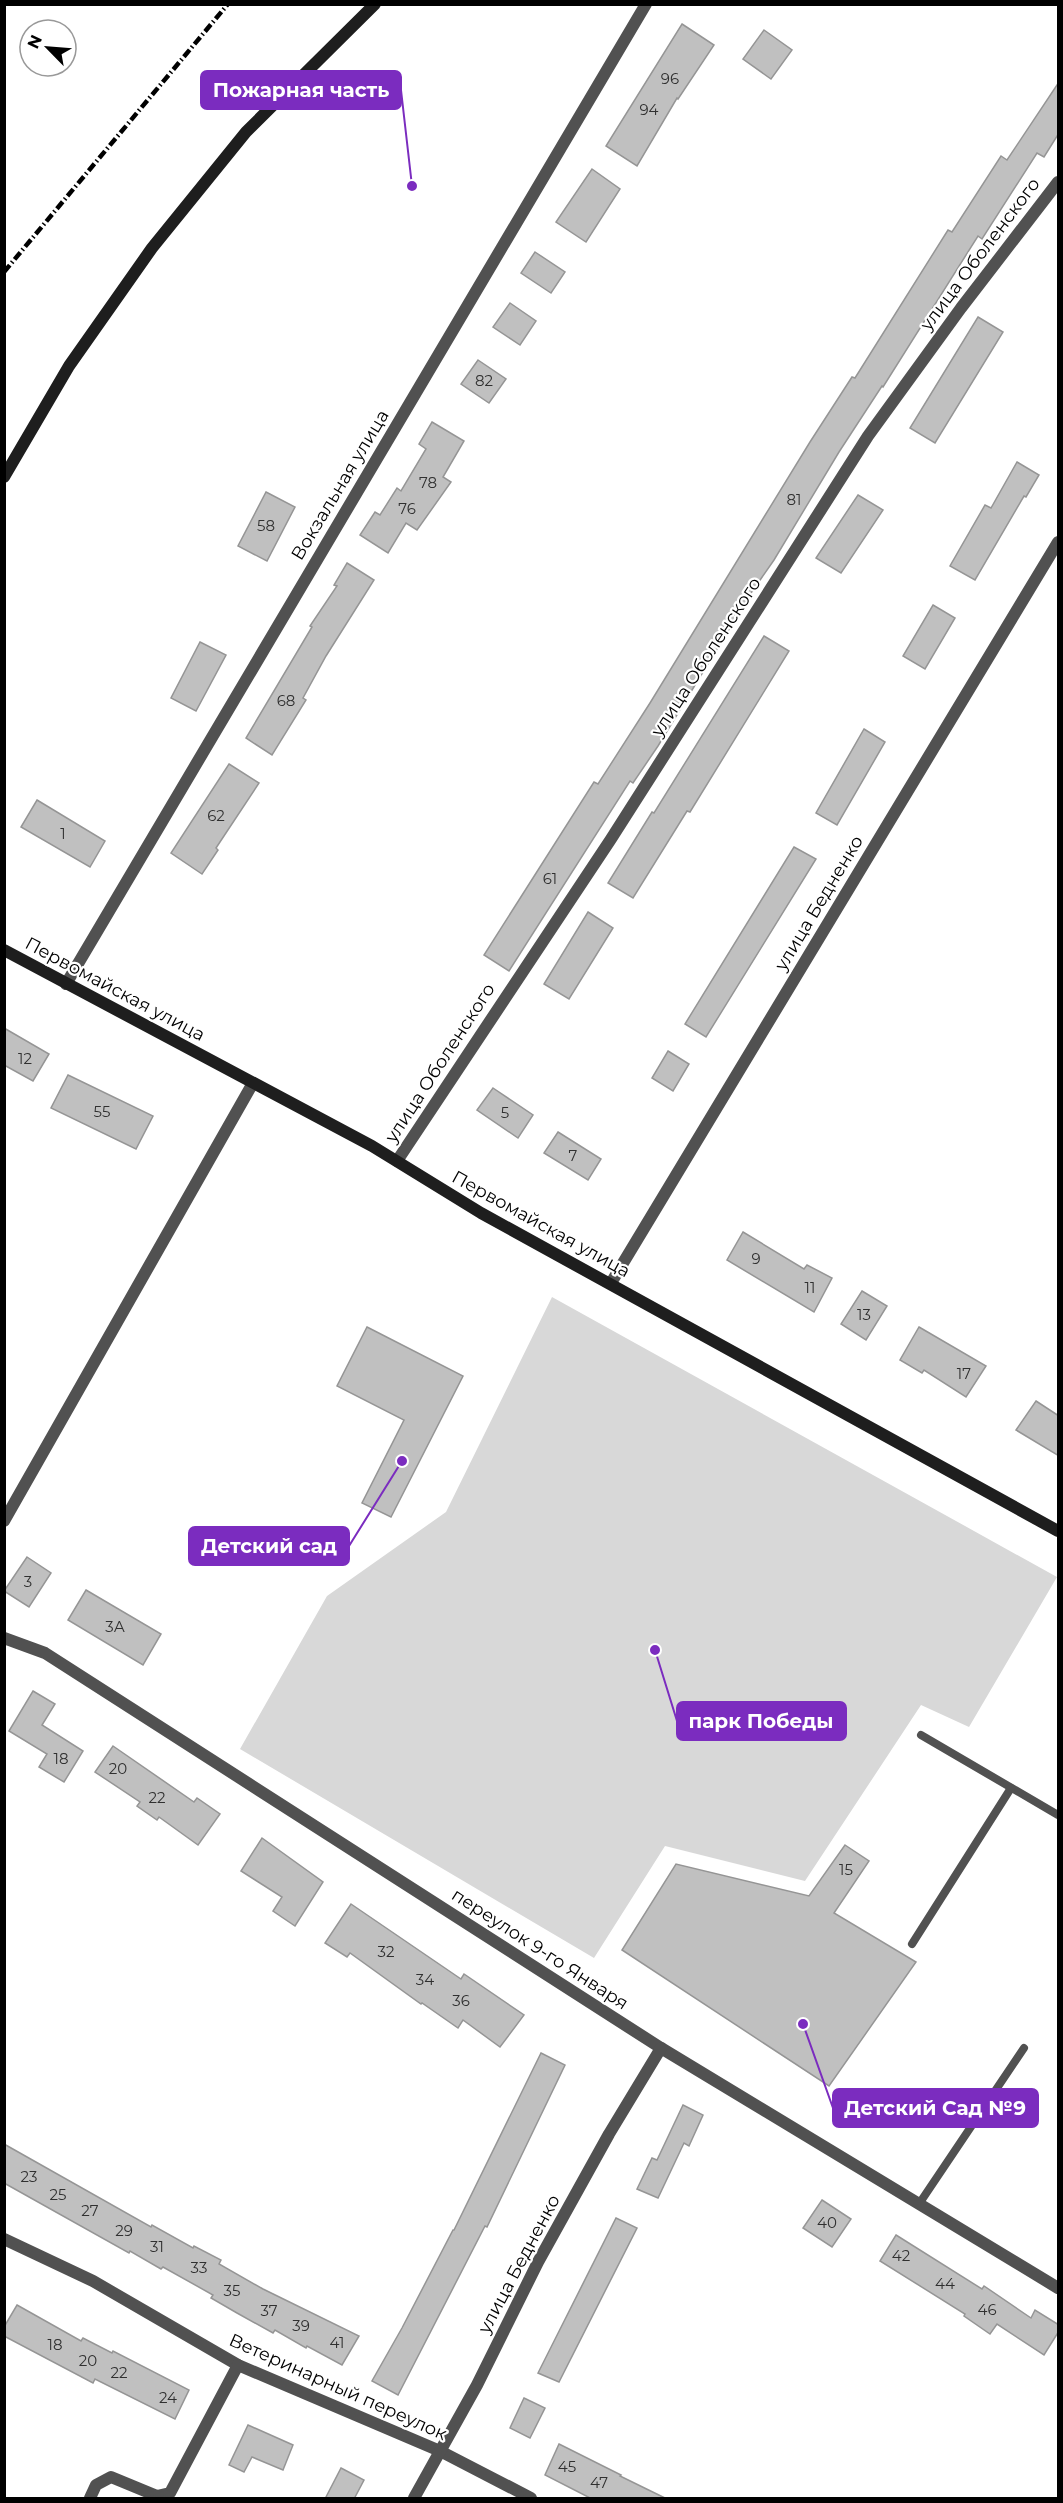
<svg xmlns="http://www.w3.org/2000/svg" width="1063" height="2503" font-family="Montserrat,sans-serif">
  <rect width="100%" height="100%" fill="#fff"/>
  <path fill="#d8d8d8" d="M552 1297 1057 1577 969 1727 921 1705 805 1881 665 1846 594 1958 240 1749 327 1596 446 1512Z"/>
  <g fill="#c0c0c0" stroke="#959595" stroke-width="1.5">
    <path d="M682 24 714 45 678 99 677 98 637 166 606 146Z"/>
    <path d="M764 30 792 50 771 79 743 59Z"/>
    <path d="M1059 82V133L1044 157 1037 153 982 239 978 236 883 387 882 386 839 452 774 560 751 593 658 746 633 783 630 781 509 971 484 955 594 782 598 784 650 703 810 442 852 377 855 378 948 230 952 232 1001 156 1007 160Z"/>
    <path d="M592 169 620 189 586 242 556 222Z"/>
    <path d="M535 252 565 272 551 293 521 273Z"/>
    <path d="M510 303 536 321 520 345 493 327Z"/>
    <path d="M978 317 1003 332 935 443 910 428Z"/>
    <path d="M478 360 506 379 489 403 461 384Z"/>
    <path d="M432 422 464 441 443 477 451 482 417 530 406 523 388 553 360 535 375 512 380 515 397 488 401 491 426 449 419 444Z"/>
    <path d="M1017 462 1039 475 1026 497 1024 496 975 580 950 566 985 505 991 508Z"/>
    <path d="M266 492 295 507 267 561 238 546Z"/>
    <path d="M858 495 883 510 841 573 816 558Z"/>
    <path d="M347 563 374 580 326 656 303 698 306 700 272 755 246 738 312 627 310 626 337 586 334 585Z"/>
    <path d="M933 605 955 618 925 669 903 656Z"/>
    <path d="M764 636 789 651 690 812 687 811 633 898 608 883 652 812 654 813Z"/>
    <path d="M200 642 226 655 196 711 171 698Z"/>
    <path d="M864 729 885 742 837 825 816 813Z"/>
    <path d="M229 764 259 783 216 848 218 850 202 874 171 853Z"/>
    <path d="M37 800 105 841 90 867 21 827Z"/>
    <path d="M794 847 816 859 706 1037 685 1024Z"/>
    <path d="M588 912 613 928 569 999 544 984Z"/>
    <path d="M4 1028 49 1054 33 1081 4 1065Z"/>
    <path d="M668 1051 689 1064 673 1091 652 1078Z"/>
    <path d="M68 1075 153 1116 136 1149 51 1108Z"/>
    <path d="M493 1088 533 1115 518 1138 477 1110Z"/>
    <path d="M558 1132 601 1159 588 1180 544 1153Z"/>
    <path d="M743 1232 804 1269 807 1265 832 1278 814 1312 727 1260Z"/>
    <path d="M862 1291 887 1306 866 1340 841 1324Z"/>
    <path d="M367 1327 463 1376 391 1517 362 1503 404 1420 337 1386Z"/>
    <path d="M919 1327 986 1366 966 1397 924 1370 922 1373 900 1360Z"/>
    <path d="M1036 1401 1059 1416V1456L1016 1430Z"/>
    <path d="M27 1557 51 1573 29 1607 4 1591Z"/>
    <path d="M86 1590 161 1634 143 1665 68 1620Z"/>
    <path d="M33 1691 55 1704 42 1725 83 1751 64 1782 39 1767 47 1754 9 1731Z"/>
    <path d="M113 1746 194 1802 197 1798 220 1814 198 1845 159 1817 157 1820 137 1806 140 1802 95 1772Z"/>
    <path d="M262 1838 323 1882 295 1926 273 1911 282 1897 241 1871Z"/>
    <path d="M845 1845 869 1861 834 1913 916 1962 829 2086 622 1950 676 1864 809 1896Z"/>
    <path d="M351 1904 461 1979 464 1974 524 2015 500 2047 463 2020 458 2028 422 2003 421 2004 350 1953 347 1957 325 1943Z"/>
    <path d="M541 2053 565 2065 487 2227 485 2226 398 2395 372 2381 402 2328 453 2230H454Z"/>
    <path d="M683 2105 703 2115 689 2146 684 2143 658 2198 637 2189 652 2158 657 2160Z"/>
    <path d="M4 2144 151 2227 152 2225 193 2248 194 2246 221 2260 219 2264 263 2289 359 2336 342 2365 307 2346 306 2348 275 2330 273 2333 237 2313 211 2298 213 2295 163 2267 161 2269 130 2251 129 2253 4 2183Z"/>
    <path d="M822 2200 851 2219 832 2247 803 2228Z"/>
    <path d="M616 2218 637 2228 559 2382 538 2373Z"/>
    <path d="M896 2235 982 2289 984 2286 1031 2318 1035 2310 1059 2325V2331L1044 2355 997 2324 990 2334 964 2316 965 2314 880 2261Z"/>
    <path d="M17 2305 81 2341 83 2338 112 2353 113 2351 189 2390 175 2419 95 2379 93 2383 4 2336V2327Z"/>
    <path d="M524 2398 545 2408 530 2438 510 2428Z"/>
    <path d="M248 2425 293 2445 283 2470 252 2457 244 2472 229 2465Z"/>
    <path d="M559 2444 621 2475 620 2476 667 2499H592L545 2475Z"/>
    <path d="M341 2468 364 2480 354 2499H325Z"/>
  </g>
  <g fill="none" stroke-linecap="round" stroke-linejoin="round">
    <g stroke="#515151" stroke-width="8">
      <path d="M921 1735 1058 1815"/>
      <path d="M912 1944 1011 1788"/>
      <path d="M919 2204 1024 2048"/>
    </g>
    <g stroke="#515151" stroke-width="12">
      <path d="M66 984 646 4"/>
      <path d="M397 1161 611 839 868 436 961 308 1058 182"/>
      <path d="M611 1283 1058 542"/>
      <path d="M4 1521 253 1083"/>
      <path d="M4 1638 45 1653 661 2048 1058 2288"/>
      <path d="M4 2239 93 2281 238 2365 440 2451 531 2498"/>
      <path d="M90 2498 96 2485 111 2477 157 2496 170 2493 238 2365"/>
      <path d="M414 2498 477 2385 538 2262 609 2134 661 2048"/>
    </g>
    <g stroke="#1e1e1e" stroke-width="12">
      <path d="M4 477 69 366 152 248 246 132 375 4"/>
      <path d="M4 950 372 1146 481 1213 1058 1531"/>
    </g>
    <path stroke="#000" stroke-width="4.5" stroke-dasharray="9 3 1.5 3" stroke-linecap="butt" d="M4 272 228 4"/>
  </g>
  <g text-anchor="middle" stroke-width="4.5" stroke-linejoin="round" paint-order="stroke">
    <g font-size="15" fill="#303030">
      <text x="670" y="84">96</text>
      <text x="649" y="115">94</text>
      <text x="484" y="386">82</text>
      <text x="428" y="488">78</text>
      <text x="794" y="505">81</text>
      <text x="407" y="514">76</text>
      <text x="266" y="531">58</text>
      <text x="286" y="706">68</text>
      <text x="216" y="821">62</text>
      <text x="63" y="839">1</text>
      <text x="550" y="884">61</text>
      <text x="25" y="1064">12</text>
      <text x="102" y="1117">55</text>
      <text x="505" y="1118">5</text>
      <text x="573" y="1161">7</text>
      <text x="756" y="1264">9</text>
      <text x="810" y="1293">11</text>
      <text x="864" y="1320">13</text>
      <text x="964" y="1379">17</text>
      <text x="28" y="1587">3</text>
      <text x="115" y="1632">3А</text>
      <text x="61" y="1764">18</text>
      <text x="118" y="1774">20</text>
      <text x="157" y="1803">22</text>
      <text x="846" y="1875">15</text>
      <text x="386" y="1957">32</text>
      <text x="425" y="1985">34</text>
      <text x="461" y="2006">36</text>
      <text x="29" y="2182">23</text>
      <text x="58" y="2200">25</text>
      <text x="90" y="2216">27</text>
      <text x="827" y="2228">40</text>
      <text x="124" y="2236">29</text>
      <text x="157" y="2252">31</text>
      <text x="901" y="2261">42</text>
      <text x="199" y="2273">33</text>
      <text x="945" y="2289">44</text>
      <text x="232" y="2296">35</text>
      <text x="987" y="2315">46</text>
      <text x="269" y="2316">37</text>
      <text x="301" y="2331">39</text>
      <text x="337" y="2348">41</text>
      <text x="55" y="2350">18</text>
      <text x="88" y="2366">20</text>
      <text x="119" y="2378">22</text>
      <text x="168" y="2403">24</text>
      <text x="567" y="2472">45</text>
      <text x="599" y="2488">47</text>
    </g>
    <g font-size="18" fill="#000" stroke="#fff">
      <text transform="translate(980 254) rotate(-53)" y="6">улица Оболенского</text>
      <text transform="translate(340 485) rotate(-59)" y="6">Вокзальная улица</text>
      <text transform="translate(706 657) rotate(-57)" y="6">улица Оболенского</text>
      <text transform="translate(819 903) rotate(-59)" y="6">улица Бедненко</text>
      <text transform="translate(115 989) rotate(28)" y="6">Первомайская улица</text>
      <text transform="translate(440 1063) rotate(-57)" y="6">улица Оболенского</text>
      <text transform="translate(541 1224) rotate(29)" y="6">Первомайская улица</text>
      <text transform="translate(540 1949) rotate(33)" y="6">переулок 9-го Января</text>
      <text transform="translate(519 2264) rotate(-62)" y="6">улица Бедненко</text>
      <text transform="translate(338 2387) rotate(24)" y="6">Ветеринарный переулок</text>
    </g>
  </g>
  <path fill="none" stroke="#7b2cbf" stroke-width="2" d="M412 186L401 90M402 1461L349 1546M655 1650L677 1721M803 2024L833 2108"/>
  <g fill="#7b2cbf" stroke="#fff" stroke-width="2">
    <circle cx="412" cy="186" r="6"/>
    <circle cx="402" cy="1461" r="6"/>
    <circle cx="655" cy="1650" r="6"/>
    <circle cx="803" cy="2024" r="6"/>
  </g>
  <g fill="#7b2cbf" stroke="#7b2cbf" stroke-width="2">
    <rect x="201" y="71" width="200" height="38" rx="6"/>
    <rect x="189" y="1527" width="160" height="38" rx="6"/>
    <rect x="677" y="1702" width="169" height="38" rx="6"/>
    <rect x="833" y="2089" width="205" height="38" rx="6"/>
  </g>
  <g font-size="20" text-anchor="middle" font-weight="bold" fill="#fff">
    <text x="301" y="97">Пожарная часть</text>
    <text x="269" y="1553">Детский сад</text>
    <text x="761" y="1728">парк Победы</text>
    <text x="935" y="2115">Детский Сад №9</text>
  </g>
  <rect width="1063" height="2503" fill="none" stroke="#000000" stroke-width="12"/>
  <g transform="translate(48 48) rotate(295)"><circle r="28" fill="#ffffff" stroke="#999999" stroke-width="1.5"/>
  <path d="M0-4.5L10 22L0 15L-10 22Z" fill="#000000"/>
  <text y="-9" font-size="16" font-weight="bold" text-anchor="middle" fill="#000000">N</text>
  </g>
</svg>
